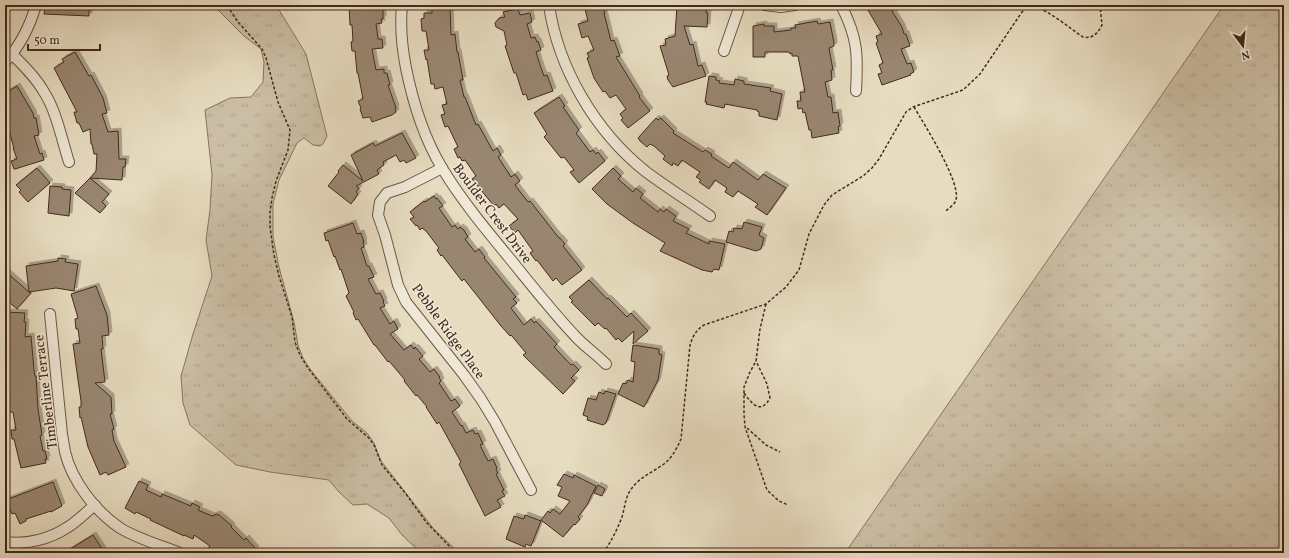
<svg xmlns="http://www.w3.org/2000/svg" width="1289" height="558" font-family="Vollkorn,serif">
  <defs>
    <pattern id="grass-tufts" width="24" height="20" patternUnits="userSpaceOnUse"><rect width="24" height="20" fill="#cbbea4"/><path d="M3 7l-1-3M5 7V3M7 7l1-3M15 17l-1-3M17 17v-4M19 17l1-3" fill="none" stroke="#b0a38d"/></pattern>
    <filter id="shadow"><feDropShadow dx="3" dy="-3" stdDeviation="0" flood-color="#0004"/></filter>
  </defs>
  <rect width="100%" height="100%" fill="#e7dcc0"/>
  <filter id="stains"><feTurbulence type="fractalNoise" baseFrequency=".005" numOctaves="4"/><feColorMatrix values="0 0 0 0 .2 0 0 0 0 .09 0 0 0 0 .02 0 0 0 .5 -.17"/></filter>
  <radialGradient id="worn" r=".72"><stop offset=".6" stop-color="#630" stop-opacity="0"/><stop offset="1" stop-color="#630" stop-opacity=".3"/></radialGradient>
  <g fill="url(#grass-tufts)" stroke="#887460">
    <path d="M215 5H276L306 54 327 136 323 144 320 146 313 145 304 138 297 143 279 180 273 204V237L279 267 294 322 298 345 303 358 310 369 352 421 367 433 374 443 381 461 385 466 433 528 459 553H421L402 535 389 518 367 504 353 505 339 492 329 480 270 472 236 465 190 425 183 403 181 376 193 334 212 276 206 240 210 210 212 175 205 110 230 98 251 97 263 82 264 62 261 49 244 36 215 7Z"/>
    <path d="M1224 5H1284V553H845Z"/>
  </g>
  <g fill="#998671" stroke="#44291c" filter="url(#shadow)">
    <path d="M60 5H89V16L44 14 45 7 59 8Z"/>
    <path d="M349 5H378V9H383V19H381L382 23 376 24 378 39H382L383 48 372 49 376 70 384 69V73H387L390 85H388L396 108H395L396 112 392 115 372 122 370 117 363 118 360 109 361 108 358 101 363 99 358 73H357L355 51H352L351 42 353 41 352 25H350Z"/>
    <path d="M432 5H450L451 35 455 34 457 52H458L463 80H460L464 97H465L476 125 478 124 493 151 497 148 501 155 498 157 511 177 515 174 520 181 515 185 528 202 530 201 559 238H560L565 244 563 246 582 270 562 285 556 278 553 281 537 260 536 261 530 253 533 251 518 230 515 233 509 226 518 219 504 204 499 208 496 204 494 206 472 179 476 176 465 160 462 161 460 157 458 158 454 149 458 147 448 126 445 127 441 115 445 114 442 105 447 104 443 87 435 89 434 84H431L427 59 426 60 424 50H429L426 31H422L421 19 424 18V13H432Z"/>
    <path d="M603 5 605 13H604L611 41 614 40 620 56 616 57 640 96 639 97 650 111 628 128 621 120 623 118 620 114 626 109 616 95 610 98 605 91 603 92 594 78 587 58 589 57 587 53 594 50 588 36 582 38 578 24 588 21 585 9Z"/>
    <path d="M677 5H678L679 8V5L707 7 706 13H708L707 27 684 26 690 45 693 44 698 66 702 65 706 76 673 87 668 80 667 76 669 75 660 46 666 45 665 39 675 36Z"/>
    <path d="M865 5H903L892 11 902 27 904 34H906L910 46 901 49 907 64 911 63 914 72 910 74 911 75 882 85 878 74 882 73 879 65 883 63 876 43 878 42 876 36 882 34Z"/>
    <path d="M517 9 518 10 520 15 530 13 532 22 527 24 531 38 535 37 537 42 538 41 541 50 536 52 541 68 544 76 547 75 553 91 528 100 526 94 523 95 516 73H514L505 46 507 45 504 31 496 27 495 23 499 18 505 17 503 12Z"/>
    <path d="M817 21 818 24 830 22 834 43V46L829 48 833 70H831L832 80 825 82 828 97H831L833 113 838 112 840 126 838 127 839 133 812 138 811 130H809L805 112 803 113 802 108 798 109 797 101H801L800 92H805L798 56H792V53L790 54 789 52H765V57H753V26L764 24V26H774V32L791 30V28H796L795 25Z"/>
    <path d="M75 52 89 76 91 75 103 98 107 113 102 114 108 132 118 131 119 159H126L125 167H123L122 180 90 178 96 171 97 154H94L92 144H91L90 129 83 132 79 123H77L74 112H77L54 68 64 62 62 59Z"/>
    <path d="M709 76 716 77V80L720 81 719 83 734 85 735 79 744 81V84L771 88 770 91 782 94 777 120 759 116V112L757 111V110L725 104 724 108 706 104 707 102H705Z"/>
    <path d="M17 86 33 113 34 118H36L39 135 34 136 40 154 42 153 44 160 15 169H14L11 161 17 159 13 148H14L5 117V93Z"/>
    <path d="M559 97 565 106 563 107 579 130 576 133 590 152 593 150 596 154 598 152 605 161 579 183 570 172 574 170 564 157 561 158 545 138 544 137 547 134 534 113Z"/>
    <path d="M656 118 658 120 661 118 674 131 673 133 703 152 705 150 712 154 711 156 729 168 733 162 758 180 763 174 786 188 767 215 755 207 758 204 738 191 733 197 725 192 727 188 715 180 709 189 699 182 701 180 696 177 700 172 682 160 678 166 673 163 672 166 663 159 665 156 654 146 650 144 647 147 640 141 638 138Z"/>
    <path d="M402 133 416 158 406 163 404 160 400 162 396 155 383 162 384 165 377 170 379 174 356 186 359 188 356 192 358 194 351 204 328 186 339 172 338 171 343 165 363 181 351 155 373 143 375 146Z"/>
    <path d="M37 168 50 183 28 202 19 192 21 190 16 185Z"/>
    <path d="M613 168 621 176 618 179 633 192 636 188 643 194 640 198 658 212 660 209 664 212 666 209 676 216 673 221 689 229 686 233 709 244V241L725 244 719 270 714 269 712 272 702 270 660 251 665 243 633 223 607 204 592 189Z"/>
    <path d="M90 178 109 194 102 202 106 206 100 213 75 193Z"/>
    <path d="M50 186 62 187V189L71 190 69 216 48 213Z"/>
    <path d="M434 196 436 199 437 198 443 206 439 208 452 227 455 225 458 229 460 227 464 230 468 237 465 239 475 252 479 249 485 257 484 258 516 297 513 299 517 303 511 308 524 325 531 319 534 323 536 321 557 344 554 347 571 365 573 364 579 370 571 378 575 381 563 394 523 355 526 353 511 335 510 336 501 326 464 279 462 281 442 255 441 256 437 250 439 248 426 231 422 228 420 230 417 225 416 226 410 219 414 217 410 212 424 201 425 202Z"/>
    <path d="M744 222 762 227 759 235 764 238 761 249 756 251 726 242 729 231 733 232 734 228 742 229Z"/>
    <path d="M353 223 357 234 361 233 364 242H363L364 247 361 248 367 266H369L374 277 368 279 376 294 380 293 384 301 383 302 385 306 380 308 390 324 394 321 398 329 390 334 404 350 411 345 414 349 415 347 423 356 419 359 430 372 434 369 440 377H439L441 381 439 383 451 401 455 399 460 406 452 412 461 426 462 425 466 433 473 430 475 434 478 433 483 444 480 445 488 461 493 459 497 468 496 469 498 473 496 474 504 490 502 491 505 496 497 500 501 507 485 516 459 464 461 462 439 422 437 424 426 407H427L417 395 416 396 404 381 405 380 389 361 388 362 375 345H374L358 319 356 320 353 313 354 312 346 296 349 293 341 269 340 270 335 256 334 257 328 240 326 241 324 233Z"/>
    <path d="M58 258 66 259 65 262 78 264 74 291 56 288 29 292 31 293 17 309 5 299V271L29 292 26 266 58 261Z"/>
    <path d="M589 280 607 299 608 298 627 317 631 313 648 331 633 344 634 331 622 342 618 338 616 340 606 328 605 329 598 323 595 326 571 302 573 301 569 297Z"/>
    <path d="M96 286 107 315 109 335 102 336 103 349H101L105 382 95 383 111 397 112 414H110L114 429 112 430 114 441 126 467 108 475 106 472 100 475 88 447 81 417 80 418 79 407H81V401L73 344 80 343 78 329H76L75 319 78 318 71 294Z"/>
    <path d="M5 312 25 313 24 322H26L25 337 31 336 34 370 35 376H36L38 409 42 435 40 436 43 451H45L47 459H45L46 463 21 468 14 439H12L11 430H16L13 412H9L6 386 5 366H9L7 348 5 349Z"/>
    <path d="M633 345 659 349V354L662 355 658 380 644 407 618 394 623 383 626 384 628 380 633 382 635 362 631 361Z"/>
    <path d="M605 391 616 394 606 423 603 425 587 420 588 417 583 415 588 398 596 400 599 392 604 394Z"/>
    <path d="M564 474 573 478 574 475 596 486 587 505 578 517 580 519 575 525 574 524 563 537 541 520 548 511 550 513 553 509 560 514 570 501 558 496 562 487 557 485Z"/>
    <path d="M139 481 148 485 146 490 161 497 162 494 191 506 192 503 200 507 198 510 212 516 217 514 219 515 232 526 231 527 244 540 246 538 256 549 252 553H216L208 548 210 546 194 535 193 539 184 535V536L150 520 151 519 136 512 135 514 125 508Z"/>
    <path d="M53 482 62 506 51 512V511L26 519V521L20 524 15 513 12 514 6 500Z"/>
    <path d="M598 485 605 489 602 496 594 493Z"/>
    <path d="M525 515 541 521 531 546 526 544 525 547 506 539 514 516 524 519Z"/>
    <path d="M93 535 105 553H64Z"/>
  </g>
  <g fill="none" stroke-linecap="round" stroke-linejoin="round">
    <defs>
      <g id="street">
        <path d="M402 5C400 26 402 48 406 68 413 103 424 138 442 168 462 201 487 231 511 260 533 287 554 314 578 339 587 348 597 355 606 364"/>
        <path d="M549 5C558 68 595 131 645 171 666 187 689 201 710 216"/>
        <path d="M765 5 781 7 795 5"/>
        <path d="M841 5C858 38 858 55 856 91"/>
        <path d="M724 51 740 5"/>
        <path d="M12 54C24 66 36 78 44 92 56 110 62 140 69 162"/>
        <path d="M5 62C21 45 30 26 36 5"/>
        <path d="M442 168 405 187 387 193 380 202 378 215 385 235 398 285 406 302 464 375 481 399 495 422 531 490"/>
        <path d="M50 314 62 434C63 440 64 446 65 452 72 481 95 511 120 528 138 539 160 545 180 553"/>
        <path d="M5 542C27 545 50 539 68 527 78 521 86 512 95 505"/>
      </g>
    </defs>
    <use href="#street" stroke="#6d5645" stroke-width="12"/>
    <g stroke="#44291c" stroke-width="1.5" stroke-dasharray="3 2" stroke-linecap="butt">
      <path d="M229 5 230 10 238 22 262 49 266 58 278 102 290 130 288 150 276 181 272 198 270 212V227L274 255 279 276 292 317 295 342 300 355 308 368 347 419 369 438 374 445 382 465 406 494 426 522 456 553"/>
      <path d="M914 107C924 124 961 182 956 200 955 204 949 208 946 211"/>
      <path d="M766 304 760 329 756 361 750 372 744 387V414L745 427 767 490 779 501 788 505"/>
      <path d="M744 393C752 404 761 415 770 398L767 384 756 361"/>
      <path d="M747 428 766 445 780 452"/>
      <path d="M603 553C611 542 617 530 622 517 625 507 625 497 632 488 640 477 653 472 664 464 672 458 677 448 681 439L690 345C693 336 696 330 704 325L766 304 786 287 799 270 809 234 824 205 832 195 863 176 872 168 879 159 906 112 913 107 963 90 980 74 1022 12C1025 9 1029 7 1033 7 1045 7 1072 30 1083 37 1093 39 1098 33 1102 25L1100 5"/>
    </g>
    <use href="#street" stroke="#efe8d6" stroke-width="10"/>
  </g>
  <g text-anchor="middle" stroke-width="3" stroke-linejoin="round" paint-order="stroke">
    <g font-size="14" fill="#44291c" stroke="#efe8d6">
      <text transform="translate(493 213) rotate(53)" y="5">Boulder Crest Drive</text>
      <text transform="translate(449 331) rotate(54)" y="5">Pebble Ridge Place</text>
      <text transform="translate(45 392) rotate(-97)" y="5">Timberline Terrace</text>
    </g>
  </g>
  <rect width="1289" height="558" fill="none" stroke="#e7dcc0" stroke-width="20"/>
  <rect x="6" y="6" width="1277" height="546" fill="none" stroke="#44291c" stroke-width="2"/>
  <rect x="10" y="10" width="1269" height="538" fill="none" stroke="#44291c"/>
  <g transform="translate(1243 46) rotate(164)" stroke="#efe8d6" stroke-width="3" paint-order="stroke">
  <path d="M0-3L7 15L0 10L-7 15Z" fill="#44291c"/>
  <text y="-6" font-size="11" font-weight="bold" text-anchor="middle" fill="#44291c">N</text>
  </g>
  <path d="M28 44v6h72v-6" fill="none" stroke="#44291c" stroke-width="2"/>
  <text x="34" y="44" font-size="12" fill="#44291c" stroke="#efe8d6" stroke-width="3" paint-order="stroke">50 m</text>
  <rect width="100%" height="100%" filter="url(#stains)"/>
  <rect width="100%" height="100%" fill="url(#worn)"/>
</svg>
